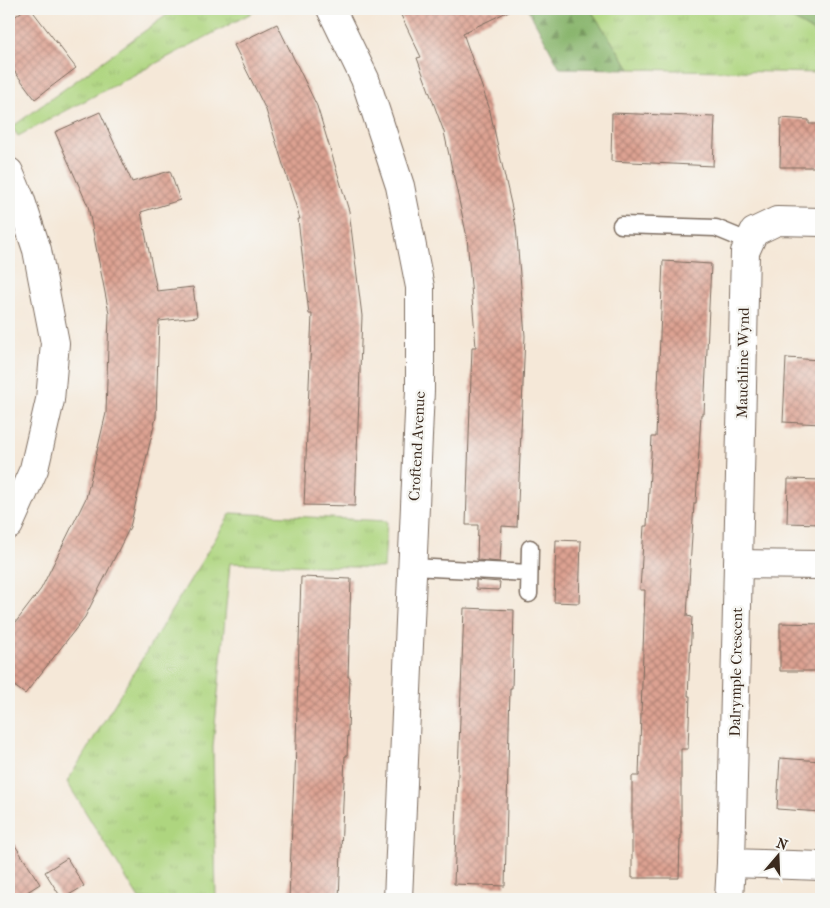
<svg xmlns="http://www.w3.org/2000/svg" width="830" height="908" font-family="'IM FELL French Canon',serif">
  <defs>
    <pattern id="grass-tufts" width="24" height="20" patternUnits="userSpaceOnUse" patternTransform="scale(1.25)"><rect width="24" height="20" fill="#aed57f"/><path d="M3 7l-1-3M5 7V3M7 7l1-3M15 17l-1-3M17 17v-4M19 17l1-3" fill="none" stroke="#97b76d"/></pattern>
    <pattern id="forest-firs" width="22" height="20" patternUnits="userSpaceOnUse" patternTransform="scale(1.25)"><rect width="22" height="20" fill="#8ab66e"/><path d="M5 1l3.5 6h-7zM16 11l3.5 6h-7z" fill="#72945a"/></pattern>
    <pattern id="building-cross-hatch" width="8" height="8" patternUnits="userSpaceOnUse" patternTransform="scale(1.25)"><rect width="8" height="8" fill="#dda292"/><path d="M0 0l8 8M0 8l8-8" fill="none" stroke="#b48477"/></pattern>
  </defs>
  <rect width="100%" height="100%" fill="#f6f6f2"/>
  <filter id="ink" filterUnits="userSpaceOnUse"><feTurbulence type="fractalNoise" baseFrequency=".02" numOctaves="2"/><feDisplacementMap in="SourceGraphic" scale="10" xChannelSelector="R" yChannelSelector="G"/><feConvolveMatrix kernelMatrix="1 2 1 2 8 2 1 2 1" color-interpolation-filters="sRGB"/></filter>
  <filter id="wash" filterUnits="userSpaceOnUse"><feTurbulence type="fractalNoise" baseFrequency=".0096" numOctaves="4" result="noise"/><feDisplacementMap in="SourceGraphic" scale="20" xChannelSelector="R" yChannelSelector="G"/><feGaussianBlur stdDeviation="1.12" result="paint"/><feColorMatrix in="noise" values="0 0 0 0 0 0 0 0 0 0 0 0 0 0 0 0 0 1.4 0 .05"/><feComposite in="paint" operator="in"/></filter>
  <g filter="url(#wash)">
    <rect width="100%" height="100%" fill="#f5e8d8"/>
    <g fill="url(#grass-tufts)" stroke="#74804e">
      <path d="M175 9H259L18 136 12 127Z"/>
      <path d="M590 9H776L821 36V73L630 69Z"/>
      <path d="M231 513 387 521 384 568 230 563 213 747 216 899H139L67 782Z"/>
    </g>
    <g fill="url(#forest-firs)" stroke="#627046">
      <path d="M528 9H590L630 69 560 68Z"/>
      <path d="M776 9H821V36Z"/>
    </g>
    <g id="blocks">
      <g fill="url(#building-cross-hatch)">
        <path d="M25 9H31L76 68 35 99 9 64V21Z"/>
        <path d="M398 9H513L463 33 489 107 516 226 525 336 517 527 502 526 500 562 477 560 478 525H466L472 347H476L467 237 444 132 417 58 421 57Z"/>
        <path d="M277 24 317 106 349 211 362 316 355 506 304 505 312 314H309L298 219H300L266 110 234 45Z"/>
        <path d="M100 112 132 182 170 171 180 200 141 212 157 291 193 287 197 317 159 321 156 417 130 527 85 617 25 694 9 682V631L41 589 86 498 106 413 109 313 88 206 55 132Z"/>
        <path d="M612 113 715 117 713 166 611 161Z"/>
        <path d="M781 118 809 120V124H821V167H780Z"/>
        <path d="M663 261 711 264 704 414H701L696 503H694L687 616 692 617 688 696H690L688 749H681V839H680L679 878H632V776H639L645 590H640L644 526H647L652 437H656Z"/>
        <path d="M786 358 821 360V424L783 422Z"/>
        <path d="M788 479 821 480V524L787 523Z"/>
        <path d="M556 540 581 541 579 603 554 602Z"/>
        <path d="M301 577 351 579 348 677H350L347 756H345L339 899H289L294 775H295Z"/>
        <path d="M476 580 500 582 499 590 476 589Z"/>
        <path d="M464 608 514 610 512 688H510L505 886 454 884Z"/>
        <path d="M780 623 821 624V671H780Z"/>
        <path d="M780 758 821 761V812L777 809Z"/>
        <path d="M9 836 40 884 16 899H9Z"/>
        <path d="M67 858 84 886 62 899 45 872Z"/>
      </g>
    </g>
  </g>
  <g filter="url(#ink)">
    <use href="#blocks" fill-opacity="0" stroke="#7c6c5f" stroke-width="1"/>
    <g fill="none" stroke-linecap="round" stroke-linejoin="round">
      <defs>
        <g id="lane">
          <path d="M621 225 716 228 750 242"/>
          <path d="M412 567 529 573"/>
          <path d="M529 594 530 548"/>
        </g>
        <g id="street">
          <path d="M331 9 365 79 400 186 420 287V390L398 899"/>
          <path d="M9 172 20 198 37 250 55 343 50 400 34 469 9 525"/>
          <path d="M738 564 745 252 754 232 777 221 821 222"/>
          <path d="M731 863 821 866"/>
          <path d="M729 899 731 863 738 564 821 565"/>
        </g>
      </defs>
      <use href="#lane" stroke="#7c6c5f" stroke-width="19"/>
      <use href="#street" stroke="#7c6c5f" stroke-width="30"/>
      <use href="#lane" stroke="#fff" stroke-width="16"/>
      <use href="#street" stroke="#fff" stroke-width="28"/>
    </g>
  </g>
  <g text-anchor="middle" stroke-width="5" stroke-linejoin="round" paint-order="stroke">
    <g font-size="15" fill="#3b2a1e" stroke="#f6f6f2">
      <text transform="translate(743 363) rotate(-89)" y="5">Mauchline Wynd</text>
      <text transform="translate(417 446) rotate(-87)" y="5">Croftend Avenue</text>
      <text transform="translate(736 672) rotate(-89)" y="5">Dalrymple Crescent</text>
    </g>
  </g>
  <rect width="830" height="908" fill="none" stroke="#f6f6f2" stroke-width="30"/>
  <g transform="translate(778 856) rotate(19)" stroke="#f6f6f2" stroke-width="4" paint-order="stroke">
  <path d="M0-4L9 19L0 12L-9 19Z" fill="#3b2a1e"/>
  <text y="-8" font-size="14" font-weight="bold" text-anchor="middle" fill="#3b2a1e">N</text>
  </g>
</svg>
